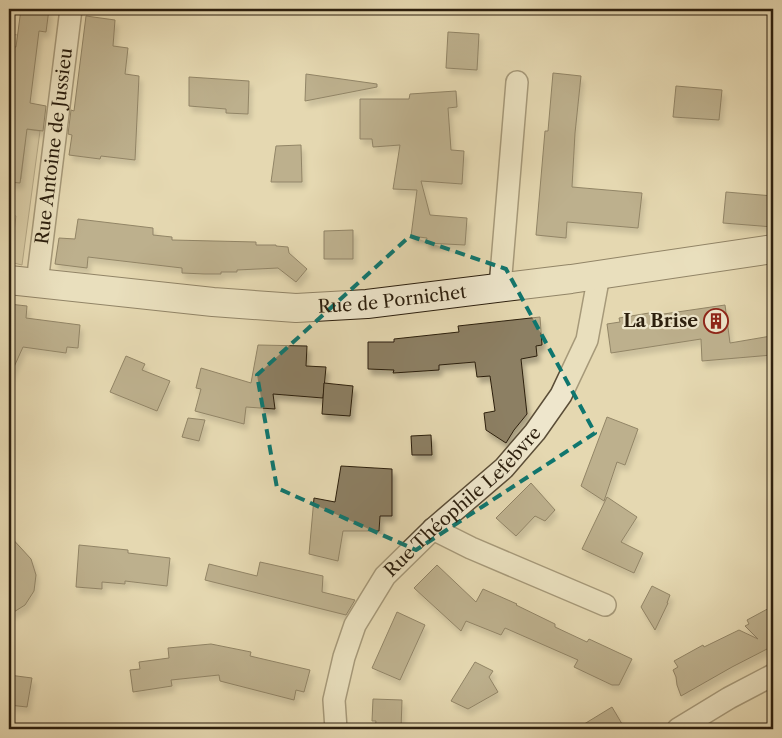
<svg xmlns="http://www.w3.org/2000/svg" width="782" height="738" font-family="'Libre Caslon Text',serif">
  <defs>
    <filter id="shadow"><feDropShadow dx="3" dy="5.5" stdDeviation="2.5" flood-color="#0004"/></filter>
  </defs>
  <rect width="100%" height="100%" fill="#e5d8b1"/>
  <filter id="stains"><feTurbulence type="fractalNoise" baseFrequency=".004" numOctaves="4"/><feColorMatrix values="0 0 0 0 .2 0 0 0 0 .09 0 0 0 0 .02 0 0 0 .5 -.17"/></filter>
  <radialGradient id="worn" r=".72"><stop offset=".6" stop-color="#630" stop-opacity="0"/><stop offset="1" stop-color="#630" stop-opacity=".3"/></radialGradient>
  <g fill="#c6b995" stroke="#796c52">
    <path d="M9 34 18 35 16 47H14V53H9Z"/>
    <path d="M9 127 40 131 22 265 10 262 16 216 9 214V178L21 179 25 143 9 141Z"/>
  </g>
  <g fill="#8c7f63" stroke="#2c1f0e" filter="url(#shadow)">
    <path d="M21 9H49L46 32 39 31 30 103 46 106 43 131 27 129 20 183 9 182V117L10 100H9V53H14V47H16Z"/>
    <path d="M86 16 115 20 113 46 128 48 125 74 139 76 135 160 101 156 100 159 69 155 72 135 68 134 71 110 74 111Z"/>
    <path d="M448 32 479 34 477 70 446 68Z"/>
    <path d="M553 73 581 76 575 133 572 187 642 193 638 228 567 222 566 238 536 235 545 131H548Z"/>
    <path d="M306 74 377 84V87L305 101Z"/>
    <path d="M189 77 249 81 248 114 226 113V109L189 106Z"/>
    <path d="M676 86 722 90 719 120 673 117Z"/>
    <path d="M456 91 457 107 448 108 451 150 464 151 462 184 421 181 430 215 467 218 465 245 426 243 427 238 411 236 417 190 393 189 400 145 373 147 372 139H360V99H409L410 94Z"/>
    <path d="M301 145 302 182H271L276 146Z"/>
    <path d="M726 192 773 196V227L723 223Z"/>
    <path d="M78 219 153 228V235L172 237V240L256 242V245H276V246L288 247 289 253 307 269 296 282 278 268 237 270V272H221V274H205L182 273V268L88 257 87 268 55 264 59 238 75 239Z"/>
    <path d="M353 230V259H324V231Z"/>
    <path d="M9 304 27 306 26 318 80 325 78 348 67 347 66 353 23 347 9 378Z"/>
    <path d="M725 305 730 343 771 336 772 355 702 361 701 339 611 353 607 324 620 322 619 318 649 313 650 316Z"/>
    <path d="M540 317 542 345 536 346 537 356 521 359 527 414 514 430 506 443 486 430 484 413 495 411 490 376 477 377 475 362 439 365V370L393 373 394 370 368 369V342H394V339L459 332 458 326Z"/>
    <path d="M258 345 307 346 306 366 326 367 323 398 273 394 275 409 246 407 244 424 195 411 201 389 196 388 201 368 251 383Z"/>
    <path d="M126 356 145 364 142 370 170 381 157 411 110 392Z"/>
    <path d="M324 383 353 386 350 416 322 414Z"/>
    <path d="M607 417 638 429 625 465 617 462 604 501 581 486Z"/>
    <path d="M188 418 205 420 199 441 182 437Z"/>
    <path d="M431 435 432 455H412L411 436Z"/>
    <path d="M341 466 392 469V516H380L379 531H343L338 561 309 554 314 498 335 502Z"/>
    <path d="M531 483 555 510 545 521 535 516 516 536 496 518Z"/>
    <path d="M607 497 637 517 621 542 643 553 634 573 582 549Z"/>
    <path d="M9 535 31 559 36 575 34 591 25 605 9 615Z"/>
    <path d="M79 545 128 550V553L170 558 167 586 125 581V584L102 582V589L76 587Z"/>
    <path d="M260 562 323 576 322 592 355 600 346 615 205 580 209 564 257 576Z"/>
    <path d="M437 565 476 602 483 589 517 604 516 605 555 624V627L587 642 589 639 632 659 619 685H612L574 667 578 660 505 628 501 635 466 621 461 631 414 588Z"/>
    <path d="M652 586 670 595 667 603H668L655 630 641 607Z"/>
    <path d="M773 606V655L767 649 732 667 681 696 677 685 676 677 673 670 678 667 674 661 703 645 704 647 739 630 758 639 745 626 749 624 747 620Z"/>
    <path d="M397 612 425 625 400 680 372 668Z"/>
    <path d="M211 644 251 652 250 656 310 670 304 692 296 690 294 700 220 681 219 675 171 680 172 686 133 692 130 670 140 669 139 662 169 658 168 648Z"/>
    <path d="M475 662 493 671 489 677 498 692 468 709 451 701Z"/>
    <path d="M9 675 32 678 27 707 9 705Z"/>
    <path d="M373 699 402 700 401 729H375L376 721H372Z"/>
    <path d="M612 707 625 729H576Z"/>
  </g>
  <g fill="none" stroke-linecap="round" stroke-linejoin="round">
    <defs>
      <g id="minor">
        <path id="s1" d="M37 283 71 9"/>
        <path d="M500 287 517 82"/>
        <path d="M433 529 471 548 605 605"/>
        <path id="s2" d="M336 729 334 700 344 657 355 625 385 576 433 529 504 468 535 432 561 395 587 340 599 275"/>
        <path d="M678 729 729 698 773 675"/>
      </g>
      <g id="secondary">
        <path id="s3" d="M9 280 213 302 296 308 367 304 571 279 773 249"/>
      </g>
    </defs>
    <use href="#minor" stroke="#5a4d37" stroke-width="24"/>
    <use href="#secondary" stroke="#2c1f0e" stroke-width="30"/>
    <use href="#minor" stroke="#eee6cc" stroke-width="21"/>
    <use href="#secondary" stroke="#eee6cc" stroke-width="28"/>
  </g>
  <path d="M0 0H782V738H0ZM410 236 506 269 595 433 416 550 277 488 257 375Z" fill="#e5d8b1" fill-opacity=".55" fill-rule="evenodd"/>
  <path fill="none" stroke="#0f766e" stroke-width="4" stroke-dasharray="10 6" stroke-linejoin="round" d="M410 236 506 269 595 433 416 550 277 488 257 375Z"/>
  <defs>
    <symbol id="building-ring" viewBox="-11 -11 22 22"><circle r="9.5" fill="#eee6cc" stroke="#8f2418" stroke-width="1.5"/><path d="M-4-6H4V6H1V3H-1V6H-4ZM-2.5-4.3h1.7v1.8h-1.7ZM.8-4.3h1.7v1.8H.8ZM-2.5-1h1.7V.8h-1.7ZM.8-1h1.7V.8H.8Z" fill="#8f2418"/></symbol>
  </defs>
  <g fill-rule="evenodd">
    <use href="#building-ring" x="702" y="307" width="28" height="28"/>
  </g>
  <g text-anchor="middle" stroke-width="4.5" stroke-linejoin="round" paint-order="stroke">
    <g font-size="18" fill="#2c1f0e" stroke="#eee6cc">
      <text dy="6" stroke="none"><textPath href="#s1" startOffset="138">Rue Antoine de Jussieu</textPath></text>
      <text dy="6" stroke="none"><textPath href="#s3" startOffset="385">Rue de Pornichet</textPath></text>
      <text dy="6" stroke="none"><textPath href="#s2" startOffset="272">Rue Théophile Lefebvre</textPath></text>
    </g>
    <g font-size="18" font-weight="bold" fill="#2c1f0e" stroke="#eee6cc" text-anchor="end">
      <text x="698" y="327">La Brise</text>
    </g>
  </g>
  <rect width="782" height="738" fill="none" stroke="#e5d8b1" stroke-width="30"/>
  <rect x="10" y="10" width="762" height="718" fill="none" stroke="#2c1f0e" stroke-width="2.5"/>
  <rect x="15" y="15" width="752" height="708" fill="none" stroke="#2c1f0e"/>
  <rect width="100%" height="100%" filter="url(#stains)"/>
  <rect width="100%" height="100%" fill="url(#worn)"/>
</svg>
